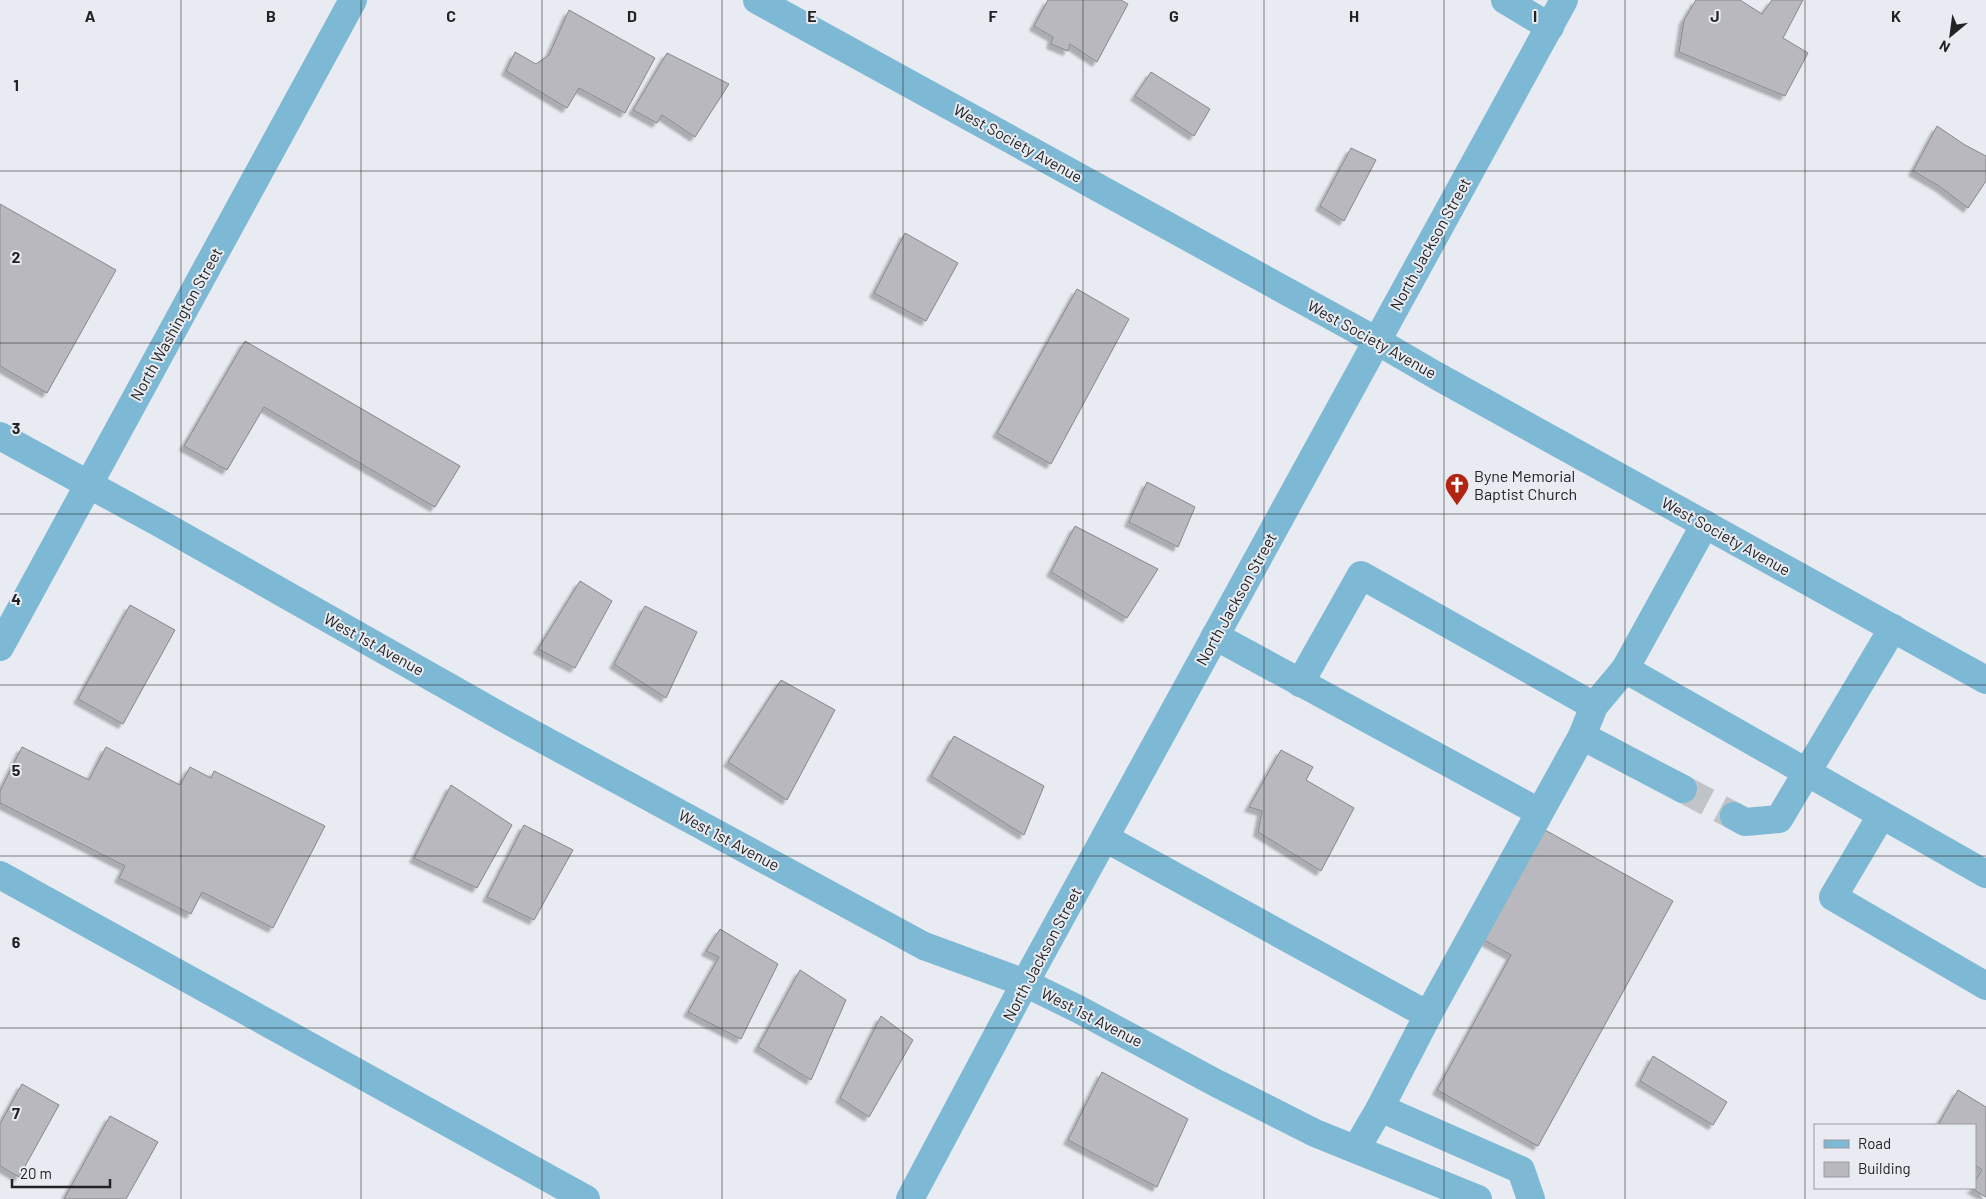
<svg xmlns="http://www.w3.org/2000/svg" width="1986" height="1199" font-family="Barlow,sans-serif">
  <defs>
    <filter id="shadow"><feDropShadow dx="-4.5" dy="4.5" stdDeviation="1" flood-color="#0004"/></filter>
  </defs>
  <rect width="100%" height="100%" fill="#e8ebf1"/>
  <g fill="#b8b8be" stroke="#87878d" filter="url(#shadow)">
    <path d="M1048 0H1121L1128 4 1097 62 1070 44 1068 51 1051 44 1053 37 1034 26Z"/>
    <path d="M1696 0H1740L1762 14 1772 0H1803L1783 38 1808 53 1785 96 1679 52 1684 20Z"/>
    <path d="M569 10 655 58 625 113 579 88 567 108 506 71 515 52 536 64 549 55Z"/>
    <path d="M667 53 729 84 695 137 662 115 657 123 633 110Z"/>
    <path d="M1151 72 1210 109 1194 136 1135 96Z"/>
    <path d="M1937 126 1965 145 1986 156V181L1968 208 1939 186 1913 171Z"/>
    <path d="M1351 148 1376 160 1344 221 1320 206Z"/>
    <path d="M0 204 116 270 47 393 0 366Z"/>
    <path d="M905 233 958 263 926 321 874 293Z"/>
    <path d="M1077 289 1129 319 1051 464 997 433Z"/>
    <path d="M245 341 460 466 435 507 264 407 227 470 184 446Z"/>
    <path d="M1147 482 1195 507 1178 547 1129 522Z"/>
    <path d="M1075 526 1158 569 1127 618 1051 572Z"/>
    <path d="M580 581 612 601 575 668 538 649Z"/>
    <path d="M130 605 175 630 123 724 78 699Z"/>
    <path d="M645 606 697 632 666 698 614 664Z"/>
    <path d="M781 680 835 710 787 800 728 762Z"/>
    <path d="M954 736 1044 786 1024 835 931 776Z"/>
    <path d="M22 747 89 780 106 747 180 785 190 767 211 778 214 771 325 826 273 928 202 892 191 914 119 878 125 866 0 803V791Z"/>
    <path d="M1281 750 1313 767 1306 780 1354 808 1321 871 1258 832 1262 811 1249 807Z"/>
    <path d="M451 785 512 825 477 888 414 858Z"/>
    <path d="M524 825 573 850 534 920 487 897Z"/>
    <path d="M1545 830 1673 901 1538 1146 1437 1090 1511 955 1484 940Z"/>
    <path d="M720 929 778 964 741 1039 688 1012 719 957 706 951Z"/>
    <path d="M800 970 846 1000 811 1080 758 1047Z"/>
    <path d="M881 1016 913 1040 869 1117 840 1098Z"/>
    <path d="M1653 1056 1727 1102 1713 1125 1640 1081Z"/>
    <path d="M1102 1072 1188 1119 1157 1187 1068 1140Z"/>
    <path d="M22 1084 59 1105 19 1177 0 1166V1124Z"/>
    <path d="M1958 1090 1986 1107V1197L1971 1188H1975V1181L1982 1170 1975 1165V1125H1938Z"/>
    <path d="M110 1116 158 1142 126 1199H64Z"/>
  </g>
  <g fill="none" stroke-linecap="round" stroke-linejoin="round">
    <path stroke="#c0c3c8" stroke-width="28" stroke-dasharray="28 14" stroke-linecap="butt" d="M1683 789 1734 816"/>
    <g stroke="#7db8d5" stroke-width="28">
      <path d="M757 0 1377 341 1437 376 1986 680"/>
      <path d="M1505 0 1550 27"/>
      <path d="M0 436 163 525 509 721 924 946 1025 983 1078 1009 1216 1083 1315 1133 1478 1199"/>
      <path d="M1215 636 1539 812"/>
      <path d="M0 647 353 0"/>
      <path d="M1625 669 1986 874"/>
      <path d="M1300 683 1361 575 1594 706"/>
      <path d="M1582 736 1683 789"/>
      <path d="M1734 816 1745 822 1779 819 1893 628"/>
      <path d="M1881 816 1833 897 1986 986"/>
      <path d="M1105 838 1428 1015"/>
      <path d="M0 875 586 1199"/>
      <path d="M1380 1108 1521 1170 1531 1199"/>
      <path d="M1356 1149 1380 1108 1428 1015 1582 736 1594 706 1625 669 1705 524"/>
      <path d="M910 1199 1025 983 1564 0"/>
    </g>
  </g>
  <path fill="none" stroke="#222325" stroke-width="1" stroke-opacity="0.55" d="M181 0V1199M361 0V1199M542 0V1199M722 0V1199M903 0V1199M1083 0V1199M1264 0V1199M1444 0V1199M1625 0V1199M1805 0V1199M0 171H1986M0 343H1986M0 514H1986M0 685H1986M0 856H1986M0 1028H1986"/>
  <defs>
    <symbol id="church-pin" viewBox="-11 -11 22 30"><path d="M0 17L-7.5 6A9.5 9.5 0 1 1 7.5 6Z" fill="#b22512" stroke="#e8ebf1"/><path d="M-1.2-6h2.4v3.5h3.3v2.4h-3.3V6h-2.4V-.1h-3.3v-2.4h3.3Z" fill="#fff"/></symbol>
  </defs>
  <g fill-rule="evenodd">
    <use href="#church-pin" x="1443" y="471" width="28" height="38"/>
  </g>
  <g text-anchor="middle" stroke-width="4" stroke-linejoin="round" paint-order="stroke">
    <g font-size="16" fill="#222325" stroke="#e8ebf1">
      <text transform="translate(1018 143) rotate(29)" y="6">West Society Avenue</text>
      <text transform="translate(1430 244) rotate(-61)" y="6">North Jackson Street</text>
      <text transform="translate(176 324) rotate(-61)" y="6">North Washington Street</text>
      <text transform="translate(1372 339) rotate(29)" y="6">West Society Avenue</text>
      <text transform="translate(1726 536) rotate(29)" y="6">West Society Avenue</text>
      <text transform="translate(1236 599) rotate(-61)" y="6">North Jackson Street</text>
      <text transform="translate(374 644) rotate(29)" y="6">West 1st Avenue</text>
      <text transform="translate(729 840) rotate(28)" y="6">West 1st Avenue</text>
      <text transform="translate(1042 954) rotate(-62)" y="6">North Jackson Street</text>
      <text transform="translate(1092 1017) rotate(27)" y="6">West 1st Avenue</text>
    </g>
    <g font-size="16" fill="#222325" stroke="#e8ebf1" text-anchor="start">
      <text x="1474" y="482">Byne Memorial<tspan x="1474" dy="18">Baptist Church</tspan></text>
    </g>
  </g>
  <g font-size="16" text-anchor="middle" font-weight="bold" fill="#222325" stroke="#e8ebf1" stroke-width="4" stroke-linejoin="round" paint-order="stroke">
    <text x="90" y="22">A</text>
    <text x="271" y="22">B</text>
    <text x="451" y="22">C</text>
    <text x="632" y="22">D</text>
    <text x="812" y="22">E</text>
    <text x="993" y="22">F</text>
    <text x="1174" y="22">G</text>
    <text x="1354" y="22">H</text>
    <text x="1535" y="22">I</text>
    <text x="1715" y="22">J</text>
    <text x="1896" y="22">K</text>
    <text x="16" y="91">1</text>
    <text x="16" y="263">2</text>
    <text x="16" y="434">3</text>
    <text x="16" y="605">4</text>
    <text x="16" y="776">5</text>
    <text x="16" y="948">6</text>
    <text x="16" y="1119">7</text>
  </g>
  <rect x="1814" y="1124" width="162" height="65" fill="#e8ebf1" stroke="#999b9f"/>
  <rect x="1824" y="1140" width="25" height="8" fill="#7db8d5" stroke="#999b9f"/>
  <text x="1858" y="1149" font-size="15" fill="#222325">Road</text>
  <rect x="1824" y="1162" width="25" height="15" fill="#b8b8be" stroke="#999b9f"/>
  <text x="1858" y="1174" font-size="15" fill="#222325">Building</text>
  <g transform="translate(1951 35) rotate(209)" stroke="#e8ebf1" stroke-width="4" paint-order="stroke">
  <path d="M0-4L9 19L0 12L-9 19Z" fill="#222325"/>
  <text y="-8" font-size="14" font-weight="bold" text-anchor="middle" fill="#222325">N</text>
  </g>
  <path d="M12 1179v8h98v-8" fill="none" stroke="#222325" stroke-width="2.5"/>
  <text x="20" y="1179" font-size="15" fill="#222325" stroke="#e8ebf1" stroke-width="4" paint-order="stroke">20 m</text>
</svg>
